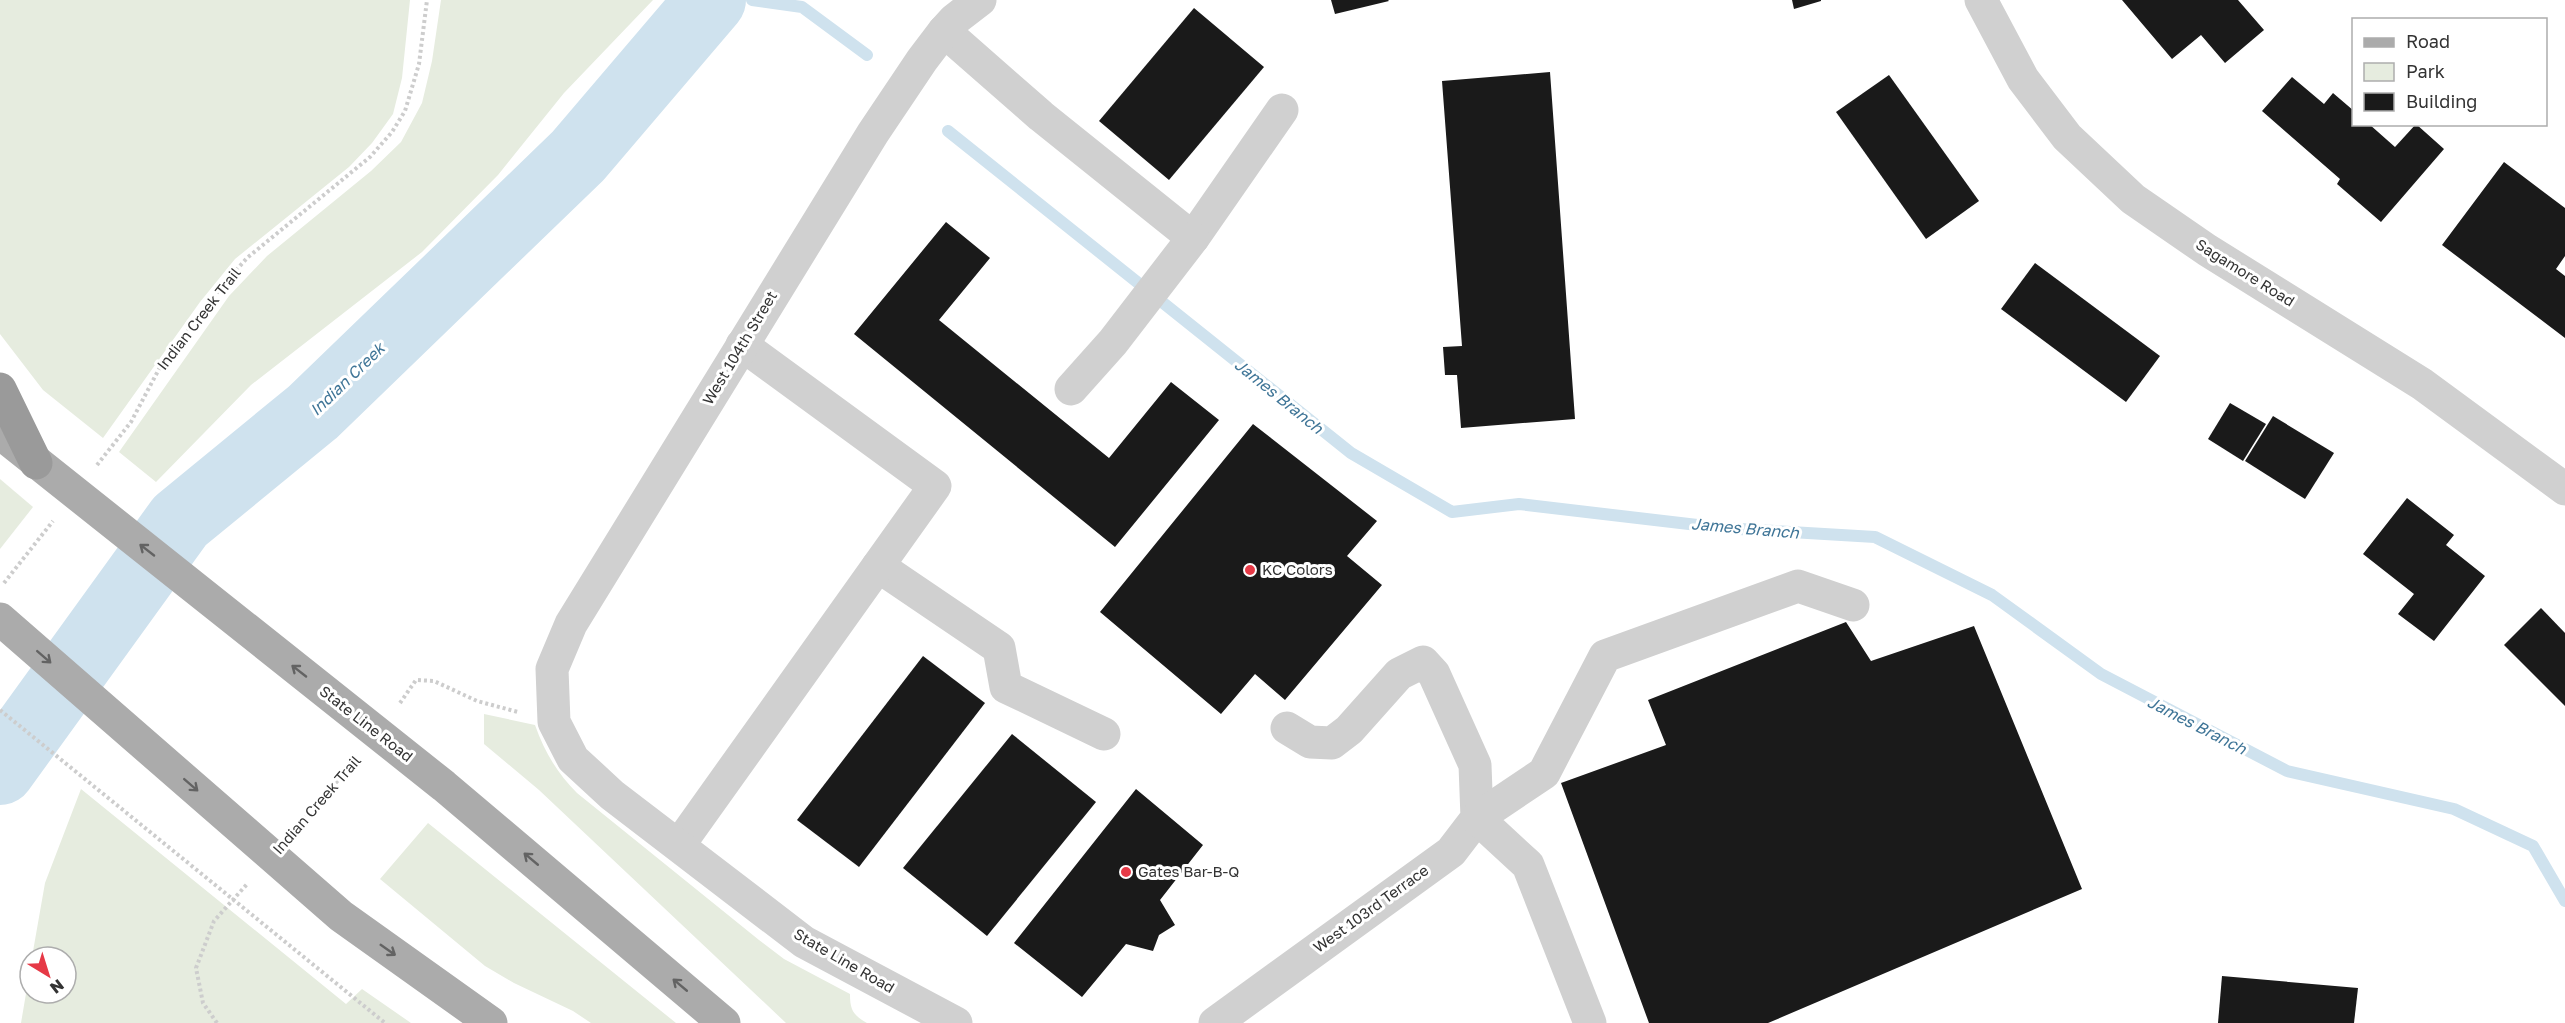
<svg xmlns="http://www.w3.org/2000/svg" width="2565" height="1023" font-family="'Golos Text',sans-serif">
  <rect width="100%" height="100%" fill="#fff"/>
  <g fill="#e6ecdf">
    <path d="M0 0H410L402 78 393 114 372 143 349 167 235 259 200 302 103 438 43 390 0 334Z"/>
    <path d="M441 0H653L564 93 498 175 422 252 251 385 156 482 119 452 229 296 267 256 371 171 401 142 422 103 432 61Z"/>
    <path d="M0 479 33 507 0 549Z"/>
    <path d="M484 714 535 725C544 751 557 773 577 793L759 940 784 959 850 994C850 1010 853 1015 867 1023H786L539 790 484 744Z"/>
    <path d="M81 789 346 1004 362 989 411 1023H21L30 970V993H66V957H32L45 883Z"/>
    <path d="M428 823 676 1023H591L573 1011 514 983 485 966 380 879Z"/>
  </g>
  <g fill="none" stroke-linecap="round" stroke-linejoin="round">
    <g stroke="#cfe2ee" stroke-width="12">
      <path d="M752 0 802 7 867 55"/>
      <path d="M948 131 1351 453 1452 512 1519 504 1723 528 1875 537 1992 595 2101 674 2287 771 2454 809 2533 846 2565 901"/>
    </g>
    <path stroke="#cfe2ee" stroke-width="70" d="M0 770 180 521 313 412 578 156 711 0"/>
  </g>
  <g fill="#1a1a1a">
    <path d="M1331 0H1388L1389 1 1335 14Z"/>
    <path d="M1792 0H1821V1L1794 9Z"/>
    <path d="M2122 0H2238L2264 30 2225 63 2201 35 2172 59Z"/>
    <path d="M1194 8 1264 67 1169 180 1099 121Z"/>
    <path d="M1550 72 1575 419 1461 428 1457 375H1445L1443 347 1462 346 1442 81Z"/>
    <path d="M1889 75 1979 201 1926 239 1836 112Z"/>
    <path d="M2292 77 2324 104 2333 93 2354 111V124H2369L2395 147 2416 124 2444 149 2381 222 2337 184 2340 179 2262 111Z"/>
    <path d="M2504 162 2565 208V256L2556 269 2565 276V338L2442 245Z"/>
    <path d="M946 222 990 258 939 320 1109 458 1171 382 1219 420 1115 547 854 334Z"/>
    <path d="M2035 263 2160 356 2126 402 2001 309Z"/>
    <path d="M2230 403 2266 424 2243 461 2208 439Z"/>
    <path d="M2273 416 2334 453 2305 499 2245 461Z"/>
    <path d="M1253 424 1377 521 1347 556 1382 585 1285 700 1255 674 1221 714 1100 612Z"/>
    <path d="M2407 498 2454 535 2446 545 2485 576 2434 641 2398 614 2414 594 2363 554Z"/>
    <path d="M2541 608 2565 633V706L2504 645Z"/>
    <path d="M1846 622 1871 661 1974 626 2082 889 1768 1023H1649L1561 783 1666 745 1648 700Z"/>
    <path d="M923 656 985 703 859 867 797 820Z"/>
    <path d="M1012 734 1096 802 987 936 903 868Z"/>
    <path d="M1136 789 1203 845 1160 900 1175 925 1159 935 1153 951 1126 944 1082 997 1014 943Z"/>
    <path d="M2222 976 2358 988 2354 1023H2218Z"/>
  </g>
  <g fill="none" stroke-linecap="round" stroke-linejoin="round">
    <g stroke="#cdcdcd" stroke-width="4" stroke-dasharray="3 3" stroke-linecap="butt">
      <path d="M97 465 131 422 159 369 222 286 247 258 370 157 392 132 405 111 419 64 427 0"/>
      <path d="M4 583 53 521"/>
      <path d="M400 703 416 680 434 681 477 701 518 712"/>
      <path d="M0 710 385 1023"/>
      <path d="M296 828 355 761"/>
      <path d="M217 1023 203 1003 196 968 214 921 248 883"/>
    </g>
    <g stroke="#d0d0d0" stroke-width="33">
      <path d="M1981 0 2023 79 2067 137 2133 199 2207 250 2422 384 2565 489"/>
      <path d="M944 31 1041 116 1193 238 1282 110"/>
      <path d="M1071 389 1113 342 1193 238"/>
      <path d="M878 566 999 648 1006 687 1104 734"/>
      <path d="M679 845 935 486 742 345"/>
      <path d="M956 1023 804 942 612 795 573 759 554 722 552 669 571 624 873 133 922 60 944 31 954 20 980 0"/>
      <path d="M1215 1023 1451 852 1477 818 1475 765 1434 674 1423 662 1399 674 1349 730 1332 743 1310 742 1287 728"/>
      <path d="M1590 1023 1528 865 1477 818 1544 773 1605 656 1798 586 1853 605"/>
    </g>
    <g stroke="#ababab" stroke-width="33">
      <path d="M0 433 444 786 724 1023"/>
      <path d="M0 619 341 916 491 1023"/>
    </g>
    <path stroke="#9a9a9a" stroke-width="33" d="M0 389 36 463"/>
  </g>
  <defs><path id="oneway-shaft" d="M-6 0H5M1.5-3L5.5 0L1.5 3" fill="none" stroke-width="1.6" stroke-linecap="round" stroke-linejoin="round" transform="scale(1.5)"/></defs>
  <g stroke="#636363">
    <use href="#oneway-shaft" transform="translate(147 550) rotate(-142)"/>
    <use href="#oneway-shaft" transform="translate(44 657) rotate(41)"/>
    <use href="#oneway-shaft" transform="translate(299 671) rotate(-142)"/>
    <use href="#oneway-shaft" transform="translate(191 785) rotate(41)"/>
    <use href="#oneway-shaft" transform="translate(531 859) rotate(-140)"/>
    <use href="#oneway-shaft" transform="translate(388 950) rotate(35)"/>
    <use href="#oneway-shaft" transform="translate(680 985) rotate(-140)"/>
  </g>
  <g fill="#e63946" stroke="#fff" stroke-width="2">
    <circle cx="1250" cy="570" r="6"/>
    <circle cx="1126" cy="872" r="6"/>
  </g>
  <g text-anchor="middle" stroke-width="6" stroke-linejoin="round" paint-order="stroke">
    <g font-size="15" fill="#333" stroke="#fff">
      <text transform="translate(2245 273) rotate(32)" y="5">Sagamore Road</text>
      <text transform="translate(199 319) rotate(-52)" y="5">Indian Creek Trail</text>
      <text transform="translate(740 348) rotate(-59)" y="5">West 104th Street</text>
      <text transform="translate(366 724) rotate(38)" y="5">State Line Road</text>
      <text transform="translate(317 805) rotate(-49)" y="5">Indian Creek Trail</text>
      <text transform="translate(1371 909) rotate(-36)" y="5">West 103rd Terrace</text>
      <text transform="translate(844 961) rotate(30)" y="5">State Line Road</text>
    </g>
    <g font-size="15" fill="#333" stroke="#fff" text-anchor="start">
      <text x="1262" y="575">KC Colors</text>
      <text x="1138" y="877">Gates Bar-B-Q</text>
    </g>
    <g font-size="16" font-style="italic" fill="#3f7597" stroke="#fff">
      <text transform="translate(347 379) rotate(-44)" y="6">Indian Creek</text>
      <text transform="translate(1279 396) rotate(39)" y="6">James Branch</text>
      <text transform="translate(1745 528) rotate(5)" y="6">James Branch</text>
      <text transform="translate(2197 725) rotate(27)" y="6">James Branch</text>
    </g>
  </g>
  <rect x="2352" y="18" width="195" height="108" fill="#ffffff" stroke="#adadad" stroke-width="1.5"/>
  <rect x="2364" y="38" width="30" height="9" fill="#ababab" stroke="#adadad" stroke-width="1.5"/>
  <text x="2406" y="48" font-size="18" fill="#333333">Road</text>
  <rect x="2364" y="63" width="30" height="18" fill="#e6ecdf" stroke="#adadad" stroke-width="1.5"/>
  <text x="2406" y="78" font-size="18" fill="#333333">Park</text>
  <rect x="2364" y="93" width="30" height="18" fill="#1a1a1a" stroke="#adadad" stroke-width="1.5"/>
  <text x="2406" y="108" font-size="18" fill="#333333">Building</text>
  <g transform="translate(48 975) rotate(142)"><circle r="28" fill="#ffffff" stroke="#adadad" stroke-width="1.5"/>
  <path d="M0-4.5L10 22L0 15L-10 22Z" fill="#e63946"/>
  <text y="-9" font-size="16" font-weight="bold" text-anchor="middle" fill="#333333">N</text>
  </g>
</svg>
